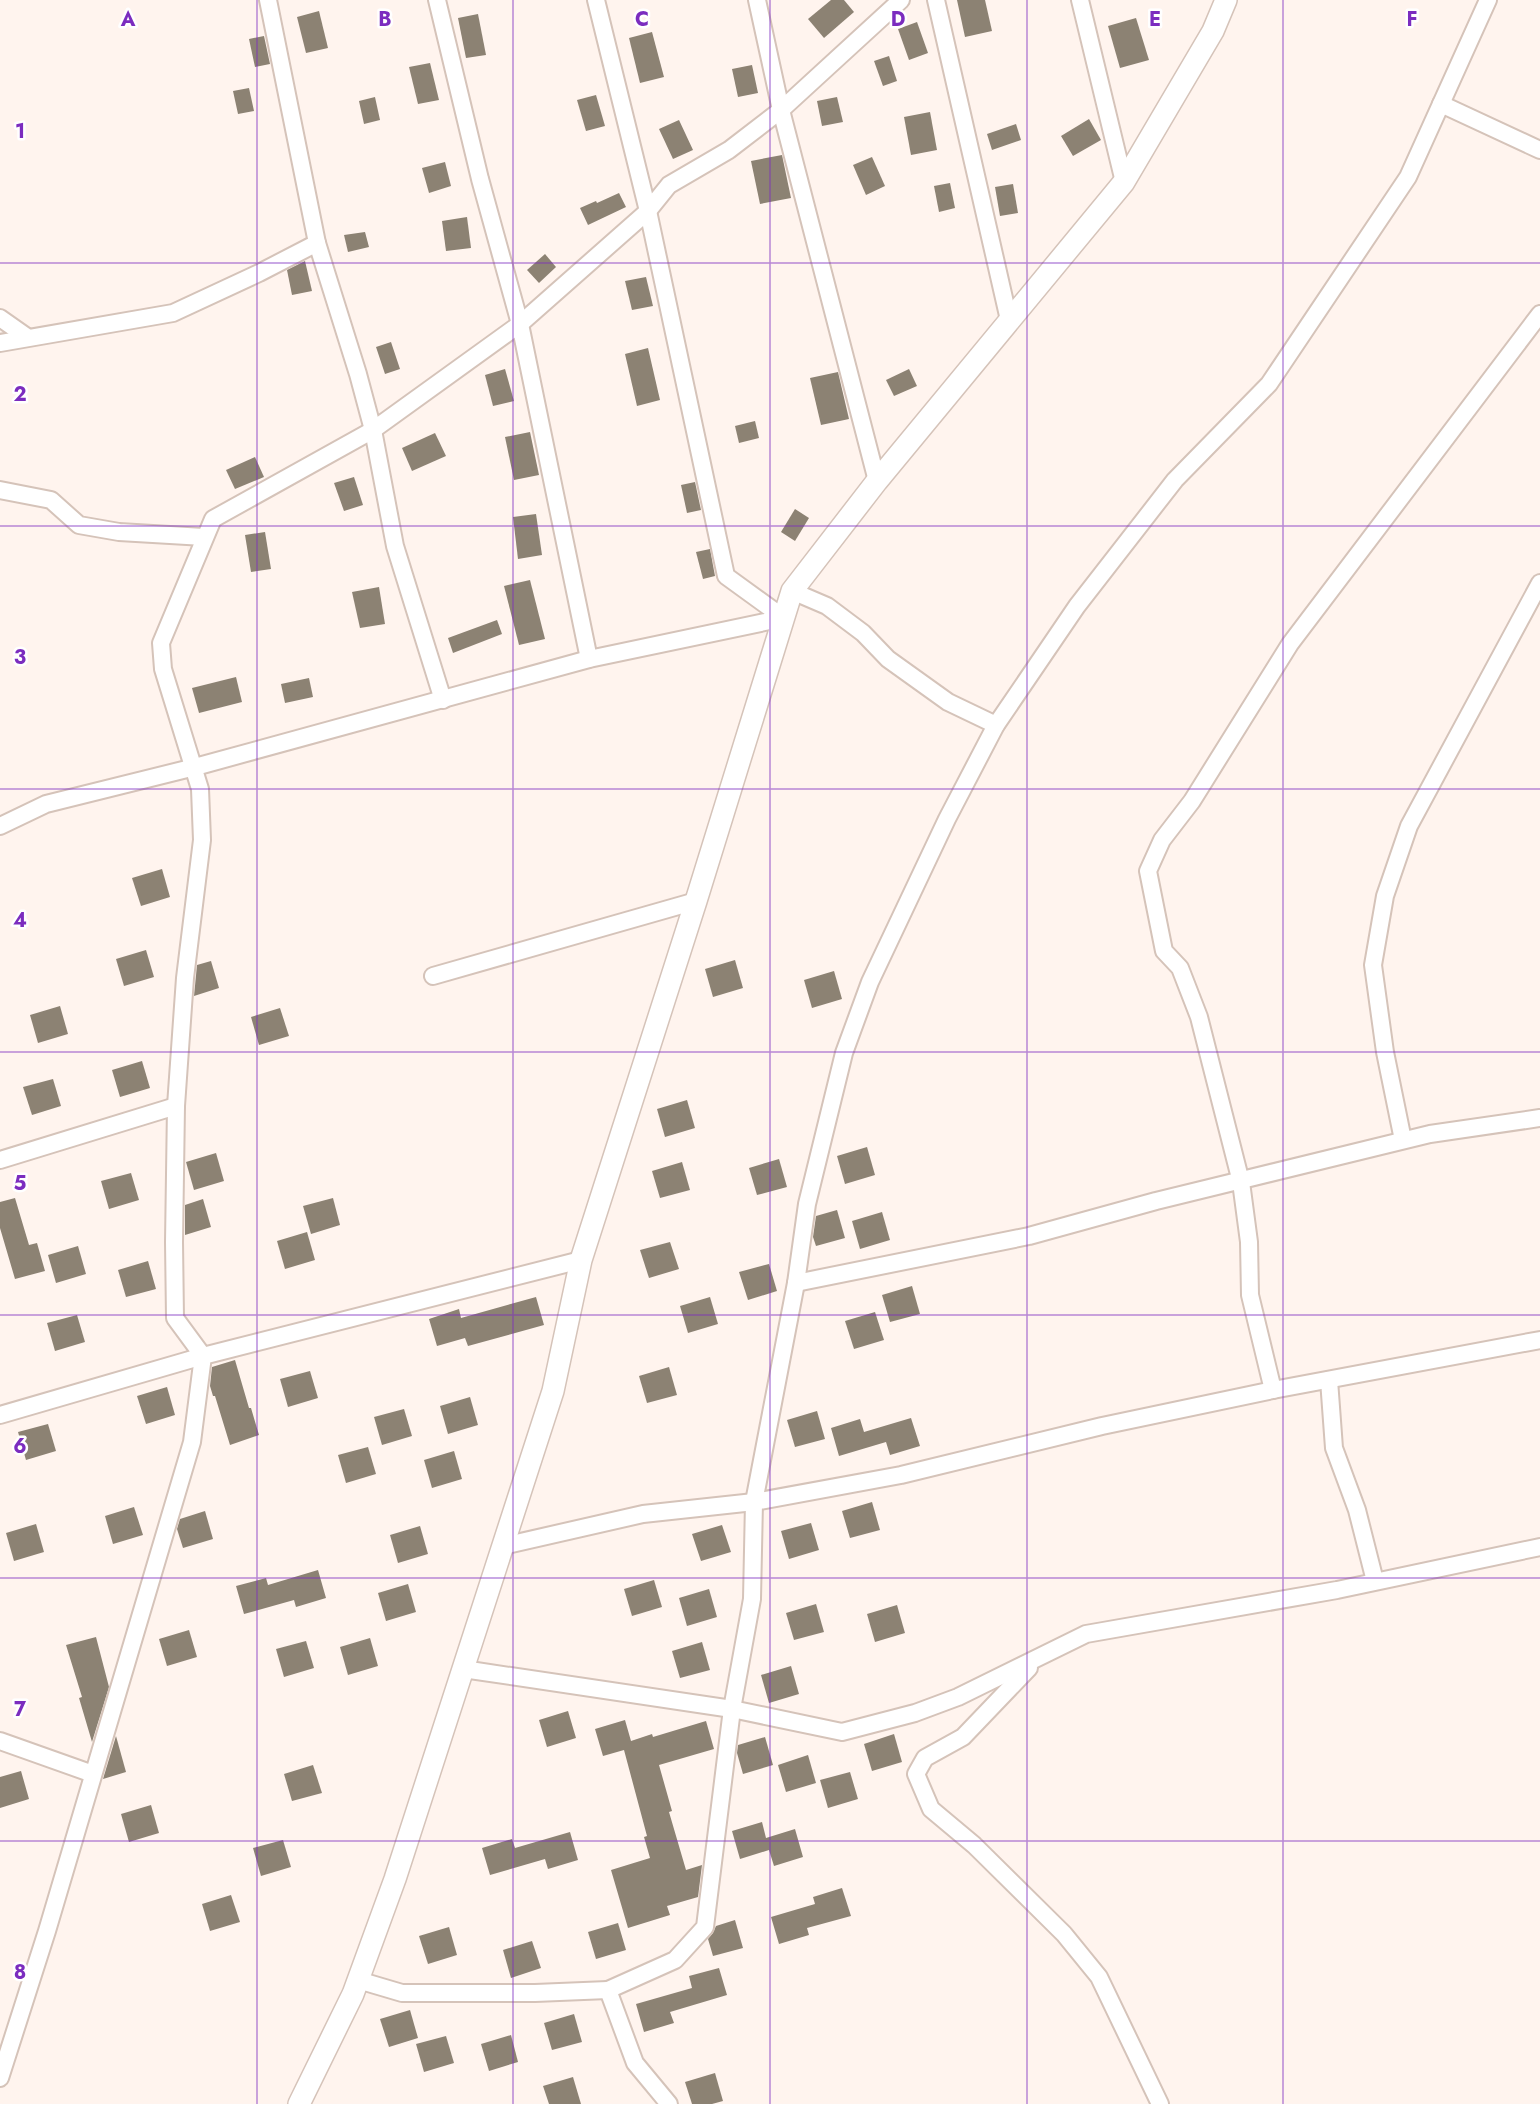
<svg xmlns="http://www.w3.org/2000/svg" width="1540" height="2104" font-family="Jost,sans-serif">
  <rect width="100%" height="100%" fill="#fff4ee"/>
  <g fill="#8c8273">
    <path d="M831 0H844L854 12 824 38 808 19Z"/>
    <path d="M957 0H985L992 31 965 37Z"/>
    <path d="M319 11 328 48 306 53 297 17Z"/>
    <path d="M478 14 486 55 466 58 458 18Z"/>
    <path d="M1136 18 1149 60 1120 68 1108 26Z"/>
    <path d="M917 22 928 53 909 60 898 29Z"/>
    <path d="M652 32 664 77 640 83 629 38Z"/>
    <path d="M264 36 270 64 255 67 249 39Z"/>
    <path d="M889 56 897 81 883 86 874 61Z"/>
    <path d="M430 63 439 100 418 104 409 67Z"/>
    <path d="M752 65 758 93 738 97 732 69Z"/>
    <path d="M249 88 254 111 238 114 233 91Z"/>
    <path d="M596 95 605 126 586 131 577 100Z"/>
    <path d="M375 97 380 120 364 124 359 101Z"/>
    <path d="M837 97 843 122 822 126 817 101Z"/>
    <path d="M930 112 937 150 911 155 904 117Z"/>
    <path d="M1089 119 1101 140 1073 156 1061 136Z"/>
    <path d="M679 120 693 150 673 159 659 129Z"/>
    <path d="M1016 124 1021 140 992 150 987 134Z"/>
    <path d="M782 155 791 198 760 204 751 161Z"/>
    <path d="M872 157 885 186 866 195 853 165Z"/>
    <path d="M445 162 451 186 429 193 422 168Z"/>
    <path d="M950 183 955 208 939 212 934 186Z"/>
    <path d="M1013 184 1018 213 1000 216 995 187Z"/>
    <path d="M619 193 626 207 588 225 580 208 596 201 597 203Z"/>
    <path d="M467 217 471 248 446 251 442 221Z"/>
    <path d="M365 232 369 247 348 252 344 235Z"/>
    <path d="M545 254 556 267 539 283 527 270Z"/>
    <path d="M305 261 312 291 292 295 287 270Z"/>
    <path d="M646 277 653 306 632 310 625 281Z"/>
    <path d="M391 342 400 369 385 374 376 347Z"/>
    <path d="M648 348 660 400 637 406 625 354Z"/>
    <path d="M505 369 514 401 493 406 485 375Z"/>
    <path d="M909 369 917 386 894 396 886 380Z"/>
    <path d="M838 372 849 419 821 425 810 378Z"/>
    <path d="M755 421 759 438 739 443 735 426Z"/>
    <path d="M530 432 539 475 514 480 505 437Z"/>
    <path d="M435 433 446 456 412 471 402 448Z"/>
    <path d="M255 457 264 477 235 489 226 470Z"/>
    <path d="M354 477 363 505 344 511 334 483Z"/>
    <path d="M695 482 701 510 687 513 681 485Z"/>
    <path d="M795 509 809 518 795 541 781 532Z"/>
    <path d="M536 514 542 555 518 559 513 517Z"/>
    <path d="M265 532 271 569 251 572 245 535Z"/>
    <path d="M710 549 715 576 703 579 696 552Z"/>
    <path d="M530 580 545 639 519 645 504 586Z"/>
    <path d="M379 587 385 624 360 628 352 592Z"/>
    <path d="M497 620 502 634 453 653 448 638Z"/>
    <path d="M236 677 242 702 199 713 192 688Z"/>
    <path d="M309 678 313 697 285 703 281 684Z"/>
    <path d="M162 869 170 897 141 906 132 878Z"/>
    <path d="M146 950 154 977 124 986 116 959Z"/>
    <path d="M735 960 743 988 713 997 705 969Z"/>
    <path d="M211 961 219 988 194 996 197 965Z"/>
    <path d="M834 971 842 999 812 1008 804 980Z"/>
    <path d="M60 1006 68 1034 38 1043 30 1015Z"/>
    <path d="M280 1008 289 1036 259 1045 251 1017Z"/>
    <path d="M142 1061 150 1088 120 1097 112 1070Z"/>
    <path d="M53 1079 61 1106 32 1115 23 1087Z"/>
    <path d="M687 1100 695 1128 665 1137 657 1109Z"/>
    <path d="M867 1147 875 1175 845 1184 837 1156Z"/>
    <path d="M216 1153 224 1181 194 1190 186 1162Z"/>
    <path d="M779 1159 787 1187 757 1195 749 1168Z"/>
    <path d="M682 1162 690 1190 660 1198 652 1171Z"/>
    <path d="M131 1173 139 1200 109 1209 101 1181Z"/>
    <path d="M15 1198 29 1245 37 1243 45 1271 15 1279 0 1228V1202Z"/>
    <path d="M333 1198 340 1225 311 1234 303 1206Z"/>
    <path d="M203 1199 211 1227 185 1235V1205Z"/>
    <path d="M837 1210 845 1238 816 1246 813 1237 816 1216Z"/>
    <path d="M882 1212 890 1240 860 1249 852 1221Z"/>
    <path d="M307 1232 315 1260 285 1269 277 1241Z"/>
    <path d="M670 1242 679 1269 649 1278 640 1250Z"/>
    <path d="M78 1246 86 1274 56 1283 48 1255Z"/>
    <path d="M148 1261 156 1289 126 1297 118 1270Z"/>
    <path d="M769 1264 777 1291 748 1300 739 1272Z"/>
    <path d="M912 1286 920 1314 890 1322 882 1295Z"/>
    <path d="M536 1297 544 1325 468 1346 465 1338 437 1346 429 1319 459 1309 461 1318Z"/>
    <path d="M710 1297 718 1324 688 1333 680 1306Z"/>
    <path d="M875 1312 884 1340 854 1349 845 1321Z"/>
    <path d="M77 1315 85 1342 55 1351 47 1323Z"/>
    <path d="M235 1360 249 1408H251L259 1435 230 1445 215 1396H213L210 1386 212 1367Z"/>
    <path d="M669 1367 677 1395 647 1403 639 1376Z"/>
    <path d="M310 1371 318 1398 288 1407 280 1379Z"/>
    <path d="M167 1387 175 1415 146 1424 137 1396Z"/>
    <path d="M470 1397 478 1425 448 1434 440 1406Z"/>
    <path d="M404 1409 412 1436 382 1445 374 1417Z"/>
    <path d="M817 1411 825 1439 795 1447 787 1420Z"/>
    <path d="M911 1418 920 1446 890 1455 886 1442 839 1456 831 1428 860 1419 864 1432Z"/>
    <path d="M48 1424 56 1451 26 1460 18 1432Z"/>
    <path d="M368 1447 376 1474 346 1483 338 1455Z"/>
    <path d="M454 1451 462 1479 432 1488 424 1460Z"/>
    <path d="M872 1502 880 1530 850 1538 842 1511Z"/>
    <path d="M134 1507 143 1535 113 1544 105 1516Z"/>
    <path d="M205 1511 213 1539 183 1548 177 1529 180 1519Z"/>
    <path d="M811 1523 819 1550 789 1559 781 1531Z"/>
    <path d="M36 1524 44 1552 14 1561 6 1533Z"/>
    <path d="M722 1525 731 1552 701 1561 692 1534Z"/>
    <path d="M420 1526 428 1554 398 1563 390 1535Z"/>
    <path d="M318 1570 326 1598 296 1607 294 1600 244 1614 236 1586 266 1578 268 1585Z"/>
    <path d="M654 1580 662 1607 632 1616 624 1589Z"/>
    <path d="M408 1584 416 1612 386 1621 378 1593Z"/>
    <path d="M709 1589 717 1617 687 1626 679 1598Z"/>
    <path d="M816 1604 824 1632 794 1640 786 1613Z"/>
    <path d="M897 1605 905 1633 875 1642 867 1614Z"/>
    <path d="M189 1630 197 1657 167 1666 159 1639Z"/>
    <path d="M96 1637 109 1687 92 1742 79 1698 82 1697 66 1645Z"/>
    <path d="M370 1638 378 1666 348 1675 340 1647Z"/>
    <path d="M306 1641 314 1668 284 1677 276 1649Z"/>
    <path d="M702 1642 710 1670 680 1678 672 1651Z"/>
    <path d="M791 1666 799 1694 769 1703 761 1675Z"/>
    <path d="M568 1711 576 1738 547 1747 539 1720Z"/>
    <path d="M625 1720 631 1741 652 1734 653 1737 706 1721 714 1749 659 1765 672 1811 669 1812 686 1870 702 1865 698 1897 667 1906 670 1915 628 1928 611 1870 650 1858 644 1837 647 1836 624 1750 603 1756 595 1729Z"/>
    <path d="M894 1734 902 1762 872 1771 864 1744Z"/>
    <path d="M116 1736 126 1772 103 1779Z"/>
    <path d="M765 1737 773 1765 743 1774 737 1753 738 1745Z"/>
    <path d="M808 1755 816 1783 786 1792 778 1765Z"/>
    <path d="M313 1765 322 1793 292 1801 284 1774Z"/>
    <path d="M21 1771 29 1799 0 1808V1777Z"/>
    <path d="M850 1772 858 1799 828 1808 820 1780Z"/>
    <path d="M151 1805 159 1833 129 1842 121 1814Z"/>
    <path d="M762 1822 766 1838 795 1829 803 1857 774 1866 769 1850 740 1859 732 1831Z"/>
    <path d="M570 1832 578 1860 548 1869 545 1859 490 1875 482 1848 512 1839 515 1848Z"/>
    <path d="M283 1840 291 1867 261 1876 253 1848Z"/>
    <path d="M842 1888 851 1916 807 1928 809 1935 779 1944 771 1917 815 1904 813 1897Z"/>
    <path d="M231 1895 240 1922 210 1931 202 1904Z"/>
    <path d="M735 1920 743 1948 713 1956 708 1939 713 1933 716 1926Z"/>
    <path d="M618 1923 626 1950 596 1959 588 1932Z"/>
    <path d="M449 1927 457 1955 428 1964 419 1936Z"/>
    <path d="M532 1941 541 1968 511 1978 503 1950Z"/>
    <path d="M719 1968 727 1995 670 2012 674 2023 644 2032 636 2004 692 1988 689 1976Z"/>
    <path d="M410 2010 418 2038 389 2047 380 2019Z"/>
    <path d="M574 2014 582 2042 552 2050 544 2023Z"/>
    <path d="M511 2035 518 2062 489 2071 481 2044Z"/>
    <path d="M446 2036 454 2063 424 2072 416 2044Z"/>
    <path d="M715 2073 723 2101 712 2104H692L685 2082Z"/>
    <path d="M573 2077 581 2104H549L543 2086Z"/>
  </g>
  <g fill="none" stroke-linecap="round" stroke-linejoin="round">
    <defs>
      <g id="minor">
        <path d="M268 0 317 243 358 374 373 430 395 546 443 700"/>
        <path d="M437 0 480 179 520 324 589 659"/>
        <path d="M596 0 648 211 726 576 784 618"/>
        <path d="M757 0 781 110 877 481"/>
        <path d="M936 0 1009 320"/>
        <path d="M1080 0 1124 182"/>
        <path d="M1441 104 1540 150"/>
        <path d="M0 318 27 337"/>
        <path d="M0 343 173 313 259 273 317 243"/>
        <path d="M0 490 51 500 79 525 119 532 204 537"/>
        <path d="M792 591 827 606 863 633 888 659 948 702 996 725"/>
        <path d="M0 826 46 804 195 767 589 659 784 618"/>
        <path d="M433 976 696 901"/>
        <path d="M1403 1140 1385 1052 1373 965 1385 896 1409 826 1540 583"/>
        <path d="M0 1160 176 1106"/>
        <path d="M796 1283 1029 1236 1156 1201 1430 1134 1540 1118"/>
        <path d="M1329 1380 1334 1448 1357 1510 1375 1581"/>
        <path d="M1273 1390 1250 1295 1249 1242 1241 1182 1199 1017 1180 968 1164 951 1148 871 1162 840 1192 801 1290 644 1540 314"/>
        <path d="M0 1415 203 1356 175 1318 174 1242 176 1106 185 978 202 840 200 789 163 669 161 643 213 519 373 430 520 324 648 211 669 185 729 150 781 110 901 0"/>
        <path d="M503 1546 643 1514 754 1502 901 1475 1102 1426 1273 1390 1540 1340"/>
        <path d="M1029 1668 963 1737 925 1758 916 1774 931 1809 974 1845 1064 1934 1099 1977 1160 2104"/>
        <path d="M463 1669 732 1709 842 1732 915 1713 958 1697 1086 1634 1337 1590 1540 1547"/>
        <path d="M0 1741 93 1774"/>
        <path d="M358 1980 402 1993H535L608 1990"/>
        <path d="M0 2078 47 1931 192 1442 203 1356 581 1260"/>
        <path d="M669 2104 635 2063 608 1990 675 1960 705 1927 732 1709 752 1599 754 1502 796 1283 807 1204 844 1053 870 982 947 819 996 725 1077 606 1175 480 1269 384 1408 177 1488 0"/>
      </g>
      <path id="tertiary" d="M299 2104 353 1994 395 1879 553 1391 581 1260 696 901 792 591 877 481 1124 182 1213 31 1226 0"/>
    </defs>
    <use href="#minor" stroke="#d5c3b9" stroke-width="20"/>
    <use href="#tertiary" stroke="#d5c3b9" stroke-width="24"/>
    <use href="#minor" stroke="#fff" stroke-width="16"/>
    <use href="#tertiary" stroke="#fff" stroke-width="21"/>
  </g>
  <path fill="none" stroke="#7b2cbf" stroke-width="1.5" stroke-opacity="0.55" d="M257 0V2104M513 0V2104M770 0V2104M1027 0V2104M1283 0V2104M0 263H1540M0 526H1540M0 789H1540M0 1052H1540M0 1315H1540M0 1578H1540M0 1841H1540"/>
  <g font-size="20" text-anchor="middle" font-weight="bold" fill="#7b2cbf" stroke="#fff" stroke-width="5" stroke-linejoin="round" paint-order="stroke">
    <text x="128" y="26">A</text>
    <text x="385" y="26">B</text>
    <text x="642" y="26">C</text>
    <text x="898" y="26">D</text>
    <text x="1155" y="26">E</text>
    <text x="1412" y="26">F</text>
    <text x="20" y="138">1</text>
    <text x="20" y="401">2</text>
    <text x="20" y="664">3</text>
    <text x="20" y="927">4</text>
    <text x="20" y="1190">5</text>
    <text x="20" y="1453">6</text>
    <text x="20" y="1716">7</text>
    <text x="20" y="1979">8</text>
  </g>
</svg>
